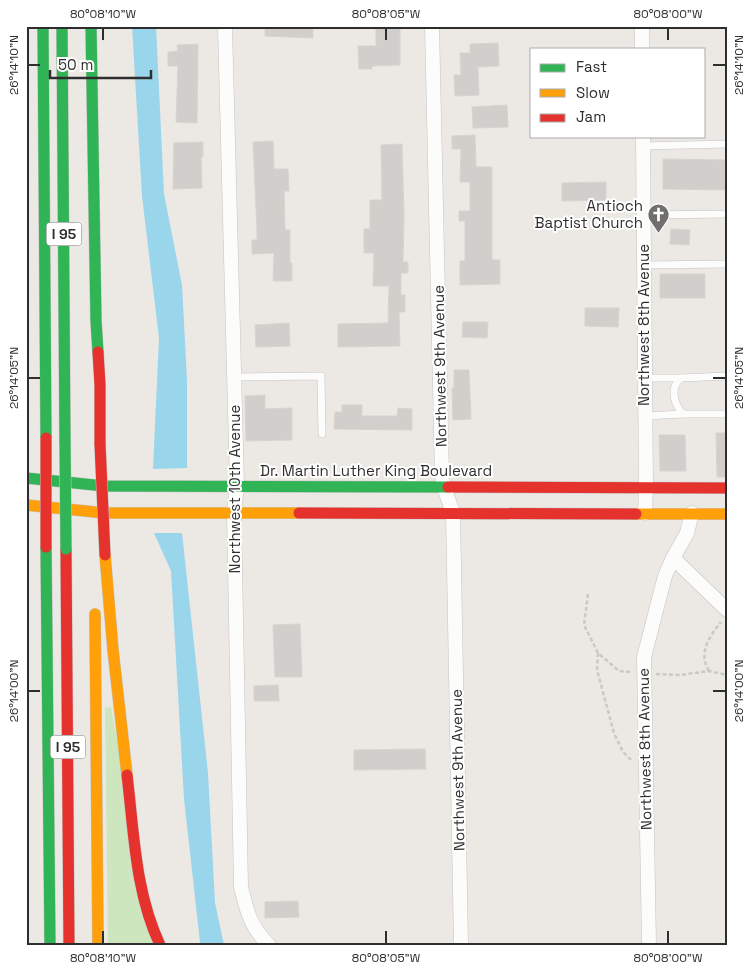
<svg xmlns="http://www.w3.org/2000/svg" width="753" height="971" font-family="'Space Grotesk',sans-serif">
  <rect width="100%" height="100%" fill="#ece8e4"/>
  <path fill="#cee6be" d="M111 707 153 945H108L105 708Z"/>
  <g fill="#99d6ec">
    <path d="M132 26H156L164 194 182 285 187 380V468L153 469 159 338 142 196Z"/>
    <path d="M154 533H182L208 773 215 903 224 945H202L200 942 184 799 171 571Z"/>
  </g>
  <g fill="#d1cecb" stroke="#d7d4d0">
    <path d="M265 26H313V38L265 36Z"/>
    <path d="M376 26H400V65L372 66V69H359L358 46H376Z"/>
    <path d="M498 43 499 66 478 67 479 95 455 96 454 75H461L460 53H470V44Z"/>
    <path d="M198 44 197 123 176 122 178 66H168V52L178 51 177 45Z"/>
    <path d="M507 105 508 127 473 128 472 107Z"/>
    <path d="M475 135 476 167H492V260H500V284L460 285V261H465V221H459V211H470V182H460L461 149H452V136Z"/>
    <path d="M273 141 274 169H288L289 191H284L285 230H290V263H292V281H273L274 253 252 254V240H257V231L253 142Z"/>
    <path d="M203 142V157H201L202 188 173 189 174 143Z"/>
    <path d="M402 144 404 217 403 262H408V273H401V295H405V312H399L400 346 338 347V324L388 323 389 286H373L374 253H364V229H370V200H382L381 145Z"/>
    <path d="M663 159 727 160V190L663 189Z"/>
    <path d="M606 182V200L562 201V183Z"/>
    <path d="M671 229 690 230 689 245 670 244Z"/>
    <rect x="660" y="274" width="45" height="24"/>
    <path d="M585 308H619L618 327 585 326Z"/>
    <path d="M463 322H488L487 338 462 337Z"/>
    <path d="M289 323 290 346 256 347 255 325Z"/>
    <path d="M454 370H469L471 419 453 420 452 388H454Z"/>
    <path d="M265 395V409L292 408V440L246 441 245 396Z"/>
    <path d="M342 405H362V416H397L398 408 412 409V430L334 429 335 412H342Z"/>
    <path d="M716 433H727V477H717Z"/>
    <path d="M659 435H685L686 471H660Z"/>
    <path d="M300 624 302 677H275L273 625Z"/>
    <path d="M278 685 279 701H254V686Z"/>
    <path d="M425 749 426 769 354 770V750Z"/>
    <path d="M298 901 299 917 265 918V902Z"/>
  </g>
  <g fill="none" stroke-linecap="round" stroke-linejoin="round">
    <defs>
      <g id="lane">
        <path d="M643 146 727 144"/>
        <path d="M644 215 727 214"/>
        <path d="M644 265 727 264"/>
        <path d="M727 376 681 378C669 388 674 404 683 414H727"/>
        <path d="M234 377 321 376 322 434"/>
        <path d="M645 378H681"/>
        <path d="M645 416 683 414"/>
      </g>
      <g id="street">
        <path d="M225 26 237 486 234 512 241 887C247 911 250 927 269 945"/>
        <path d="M432 26 442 476 444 487 453 513 461 945"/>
        <path d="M642 26V49"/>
        <path d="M643 136 646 488 645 513"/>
        <path d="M673 558 727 610"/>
        <path d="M649 945 644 657 665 576 673 558 687 533 692 513"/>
      </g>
      <g id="fast">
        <path d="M43 26 46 438"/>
        <path d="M62 26 65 441"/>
        <path d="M91 26 96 321 98 352"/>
        <path d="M26 478 104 486 448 487"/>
        <path d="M46 547 50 945"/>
      </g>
      <g id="slow">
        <path d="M26 505 105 513H299"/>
        <path d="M636 514H727"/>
        <path d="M105 555 113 650 127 775"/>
        <path d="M95 614 98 945"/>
      </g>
      <g id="jam">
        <path d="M98 352 100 385V444"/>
        <path d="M448 487 727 488"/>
        <path d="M299 513 636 514"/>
        <path d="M66 549 69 945"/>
        <path d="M127 775C134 832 135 892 160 945"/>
      </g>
    </defs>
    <use href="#lane" stroke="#c5c4c5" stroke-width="8"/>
    <use href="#street" stroke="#c5c4c5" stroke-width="15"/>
    <use href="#fast" stroke="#c5c4c5" stroke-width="12"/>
    <use href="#slow" stroke="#c5c4c5" stroke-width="12"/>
    <use href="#jam" stroke="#c5c4c5" stroke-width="12"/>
    <g stroke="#c9c9c8" stroke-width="2.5" stroke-dasharray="4 2.5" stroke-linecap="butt">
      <path d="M588 594 584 625 598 653 619 671 631 672"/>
      <path d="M598 653 597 670 614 733 623 752 632 761"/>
      <path d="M709 671C698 653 709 637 721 622"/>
      <path d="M656 674 680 675 709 671 727 675"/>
    </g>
    <use href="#lane" stroke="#fcfcfb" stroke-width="7"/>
    <use href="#street" stroke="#fcfcfb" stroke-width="14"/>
    <use href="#fast" stroke="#30b455" stroke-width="11"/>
    <use href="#slow" stroke="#ff9f0a" stroke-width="11"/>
    <use href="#jam" stroke="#e5322d" stroke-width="11"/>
    <defs>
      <path id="fast-bridge" d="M65 441 66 549"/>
      <g id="jam-bridge">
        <path d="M46 438V547"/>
        <path d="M100 444 105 555"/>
      </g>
    </defs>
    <use href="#fast-bridge" stroke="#c6c5c4" stroke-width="12" stroke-linecap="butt"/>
    <use href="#jam-bridge" stroke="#c6c5c4" stroke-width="12" stroke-linecap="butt"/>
    <use href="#fast-bridge" stroke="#30b455" stroke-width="11"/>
    <use href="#jam-bridge" stroke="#e5322d" stroke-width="11"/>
  </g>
  <path fill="none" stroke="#2e2e2e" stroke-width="2" d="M103 28V40M386 28V40M668 28V40M28 65H40M713 65H726M28 378H40M713 378H726M28 691H40M713 691H726M103 931V944M386 931V944M668 931V944"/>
  <defs>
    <symbol id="church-pin" viewBox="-11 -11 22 30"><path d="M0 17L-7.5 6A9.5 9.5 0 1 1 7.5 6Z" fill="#706f6e" stroke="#fff"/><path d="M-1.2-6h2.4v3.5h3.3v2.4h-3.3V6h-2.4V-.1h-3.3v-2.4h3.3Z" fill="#fff"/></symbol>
  </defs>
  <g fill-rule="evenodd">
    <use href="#church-pin" x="646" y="202" width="25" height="34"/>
  </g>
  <g text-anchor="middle" stroke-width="4" stroke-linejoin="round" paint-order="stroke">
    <g fill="#fff" stroke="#6d6d6d" stroke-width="1">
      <rect x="46.5" y="222.5" width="35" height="23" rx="4"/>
      <rect x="50.5" y="735.5" width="35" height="23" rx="4"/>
    </g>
    <g font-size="14" font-weight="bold" fill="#2e2e2e">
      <text x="64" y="239">I 95</text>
      <text x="68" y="752">I 95</text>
    </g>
    <g font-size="15" fill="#2e2e2e" stroke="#fff" text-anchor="end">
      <text x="643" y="211">Antioch<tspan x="643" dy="17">Baptist Church</tspan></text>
    </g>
    <g font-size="15" fill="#2e2e2e" stroke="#fff">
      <text transform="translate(644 325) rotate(-90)" y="5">Northwest 8th Avenue</text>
      <text transform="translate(440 366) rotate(-91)" y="5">Northwest 9th Avenue</text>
      <text x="376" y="476">Dr. Martin Luther King Boulevard</text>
      <text transform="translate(235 489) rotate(-90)" y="5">Northwest 10th Avenue</text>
      <text transform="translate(645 749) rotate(-91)" y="5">Northwest 8th Avenue</text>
      <text transform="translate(458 770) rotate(-91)" y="5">Northwest 9th Avenue</text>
    </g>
  </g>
  <rect width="753" height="971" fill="none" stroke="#ffffff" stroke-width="55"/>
  <rect x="530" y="48" width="175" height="90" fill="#ffffff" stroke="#ababab"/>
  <rect x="540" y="64" width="25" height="8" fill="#30b455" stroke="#ababab"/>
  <text x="576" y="72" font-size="15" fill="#2e2e2e">Fast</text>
  <rect x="540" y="89" width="25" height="8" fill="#ff9f0a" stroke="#ababab"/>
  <text x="576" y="98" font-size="15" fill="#2e2e2e">Slow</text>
  <rect x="540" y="114" width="25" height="8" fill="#e5322d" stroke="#ababab"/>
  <text x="576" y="122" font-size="15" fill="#2e2e2e">Jam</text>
  <path d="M50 70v8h101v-8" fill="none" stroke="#2e2e2e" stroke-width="2.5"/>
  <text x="58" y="70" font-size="15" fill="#2e2e2e" stroke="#ffffff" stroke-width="4" paint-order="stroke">50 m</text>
  <rect x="28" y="28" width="698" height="916" fill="none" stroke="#2e2e2e" stroke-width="2"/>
  <g font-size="12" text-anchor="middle" fill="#2e2e2e">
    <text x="103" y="18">80°08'10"W</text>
    <text x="386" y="18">80°08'05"W</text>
    <text x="668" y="18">80°08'00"W</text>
    <text transform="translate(14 65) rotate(-90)" y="4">26°14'10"N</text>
    <text transform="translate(739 65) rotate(-90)" y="4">26°14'10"N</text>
    <text transform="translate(14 378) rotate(-90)" y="4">26°14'05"N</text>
    <text transform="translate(739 378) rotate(-90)" y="4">26°14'05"N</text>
    <text transform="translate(14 691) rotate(-90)" y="4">26°14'00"N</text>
    <text transform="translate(739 691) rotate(-90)" y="4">26°14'00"N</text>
    <text x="103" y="962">80°08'10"W</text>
    <text x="386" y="962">80°08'05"W</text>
    <text x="668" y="962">80°08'00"W</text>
  </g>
</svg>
